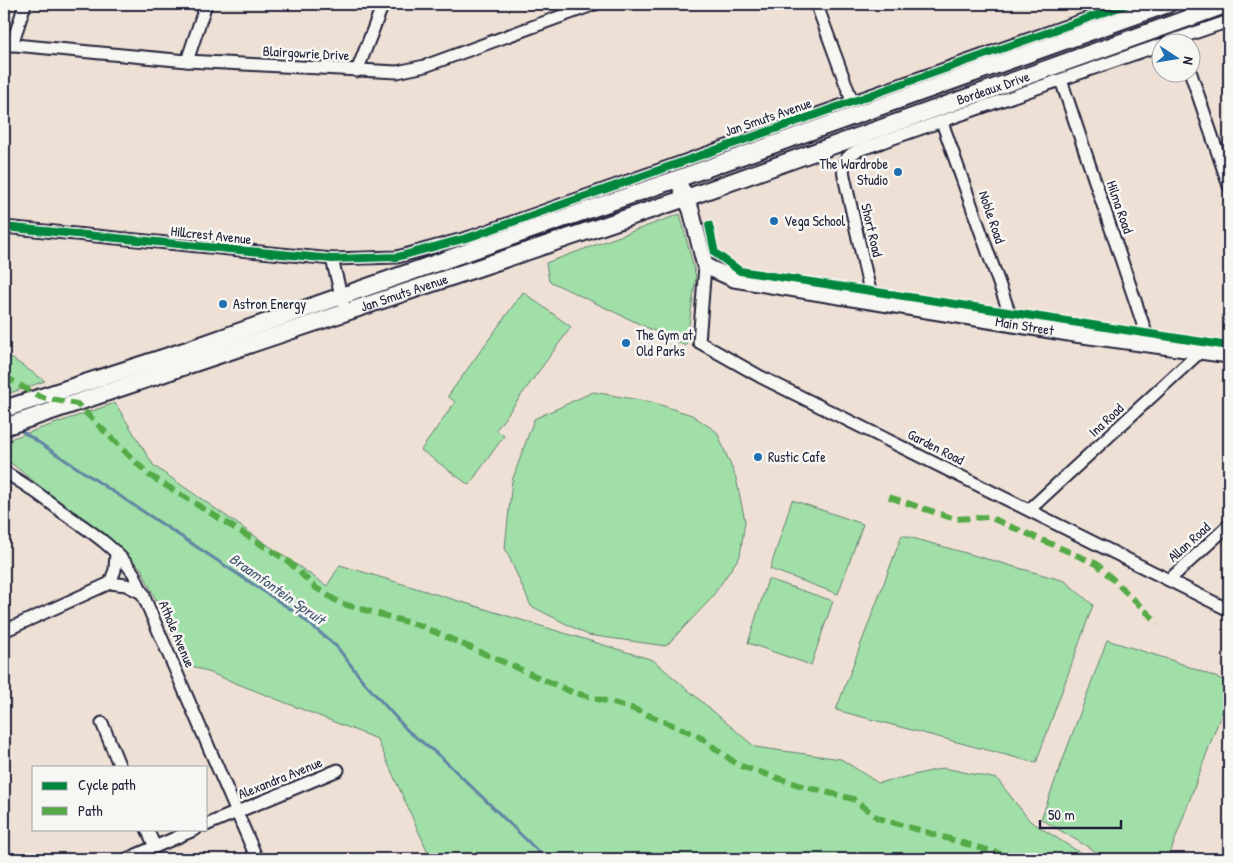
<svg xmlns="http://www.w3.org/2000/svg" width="1233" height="863" font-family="'Patrick Hand',sans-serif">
  <rect width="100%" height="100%" fill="#efe0d5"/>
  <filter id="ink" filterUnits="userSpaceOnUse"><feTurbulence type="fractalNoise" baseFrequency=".02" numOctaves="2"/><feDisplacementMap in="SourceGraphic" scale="10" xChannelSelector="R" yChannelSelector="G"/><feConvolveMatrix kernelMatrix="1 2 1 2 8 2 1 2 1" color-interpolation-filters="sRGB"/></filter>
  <g filter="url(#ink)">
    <g fill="#a0dfa7" stroke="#618071">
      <path d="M680 214 696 277 686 346 549 281 546 263Z"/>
      <path d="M523 292 571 327 496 430 504 436 469 485 421 450 455 402 448 396Z"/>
      <path d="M4 353 45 381 4 395Z"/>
      <path d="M593 392 651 402 692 415 717 432 736 478 745 521 740 556 710 600 666 646 588 635 531 606 505 548 512 481 534 419Z"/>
      <path d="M115 403 154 466 327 586 340 565 653 660 755 747 841 759 878 783 944 768 997 779 1030 821 1090 859H431L377 739 185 663 141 568 11 463 4 462V441Z"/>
      <path d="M792 500 863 524 838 594 770 569Z"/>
      <path d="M902 535 1065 581 1093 605 1036 763 836 710Z"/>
      <path d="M768 579 833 601 811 665 748 643Z"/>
      <path d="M1107 640 1174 661 1223 680 1227 698 1168 859H1108L1041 819Z"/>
    </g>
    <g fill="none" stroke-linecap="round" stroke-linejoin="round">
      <path stroke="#6285a5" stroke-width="3" d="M17 428 298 614 337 647 363 681 408 731 441 757 546 859"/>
      <defs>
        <g id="minor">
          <path d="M819 11 852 101"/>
          <path d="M1168 42 1229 21"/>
          <path d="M4 44 187 61 397 72 425 66 595 4"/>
          <path d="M12 45 25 4"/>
          <path d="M187 61 206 4"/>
          <path d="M357 71 383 4"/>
          <path d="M1190 71 1229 186"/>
          <path d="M1061 80 1150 345"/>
          <path d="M942 122 1013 323"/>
          <path d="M4 227 332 259 397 257 470 237 1128 4"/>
          <path d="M332 259 343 303"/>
          <path d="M705 266 699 342 761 377 1229 610"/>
          <path d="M872 300 844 176C839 151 862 150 882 142L1160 45"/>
          <path d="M4 472C24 483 43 497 61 511 87 529 116 547 134 574L257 859"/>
          <path d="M1029 510 1201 351"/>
          <path d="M1169 580 1229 525"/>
          <path d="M110 583 115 570 116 552"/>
          <path d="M4 631 110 583 126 585 144 594"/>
          <path d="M102 723 120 767"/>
          <path d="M206 825 338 770"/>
          <path d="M147 829 155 847"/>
          <path d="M127 859 196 829"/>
        </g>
        <g id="tertiary">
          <path id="s1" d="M677 179 691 210 705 266 734 279 1075 334 1229 355"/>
        </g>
        <g id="secondary">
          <path d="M4 409 187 350 677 179 1168 4"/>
          <path id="s2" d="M4 427 686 198 1228 4"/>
        </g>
      </defs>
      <use href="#minor" stroke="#22223b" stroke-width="15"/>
      <use href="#tertiary" stroke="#22223b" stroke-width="19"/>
      <use href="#secondary" stroke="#22223b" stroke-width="20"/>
      <use href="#minor" stroke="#f6f6f2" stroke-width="11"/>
      <use href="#tertiary" stroke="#f6f6f2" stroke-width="15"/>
      <use href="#secondary" stroke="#f6f6f2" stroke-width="16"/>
      <g stroke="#53aa46" stroke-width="6" stroke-dasharray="12 6" stroke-linecap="butt">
        <path d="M4 376 40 397 77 404 149 475 288 561 316 588 340 603 421 626 572 692 631 708 697 735 738 765 802 786 853 799 878 818 1001 854 1007 859"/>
        <path d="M889 497 955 519 989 517 1097 564 1158 623"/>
      </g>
      <defs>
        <g id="cycleway">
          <path d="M709 225 715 253 740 271 1229 346"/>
          <path d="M4 227 332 259 397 257 470 237 1128 4"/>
        </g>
      </defs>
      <use href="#cycleway" stroke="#f6f6f2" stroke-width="11"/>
      <use href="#cycleway" stroke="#00873e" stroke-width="8"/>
    </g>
  </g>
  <g fill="#1f6fb2" stroke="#f6f6f2" stroke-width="2">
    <circle cx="898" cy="172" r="5"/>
    <circle cx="774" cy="221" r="5"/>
    <circle cx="223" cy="304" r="5"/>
    <circle cx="626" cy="343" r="5"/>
    <circle cx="758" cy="457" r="5"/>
  </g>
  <g text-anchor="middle" stroke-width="5" stroke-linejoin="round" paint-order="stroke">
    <g font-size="14" fill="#22223b" stroke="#f6f6f2">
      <text transform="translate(306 53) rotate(3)" y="5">Blairgowrie Drive</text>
      <text transform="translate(993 88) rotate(-19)" y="5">Bordeaux Drive</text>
      <text transform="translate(768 117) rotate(-19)" y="5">Jan Smuts Avenue</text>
      <text transform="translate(1120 207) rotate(71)" y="5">Hilma Road</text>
      <text transform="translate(992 217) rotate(71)" y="5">Noble Road</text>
      <text transform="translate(872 230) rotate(77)" y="5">Short Road</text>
      <text transform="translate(211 235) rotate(6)" y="5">Hillcrest Avenue</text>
      <text dy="5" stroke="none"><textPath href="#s2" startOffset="422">Jan Smuts Avenue</textPath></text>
      <text dy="5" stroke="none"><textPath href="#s1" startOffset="418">Main Street</textPath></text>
      <text transform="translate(1106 420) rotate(-43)" y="5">Ina Road</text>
      <text transform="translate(936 447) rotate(27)" y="5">Garden Road</text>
      <text transform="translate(1189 542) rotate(-42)" y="5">Allan Road</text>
      <text transform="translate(177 634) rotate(67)" y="5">Athole Avenue</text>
      <text transform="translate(280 778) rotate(-22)" y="5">Alexandra Avenue</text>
    </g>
    <g font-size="14" fill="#22223b" stroke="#f6f6f2" text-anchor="start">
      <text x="888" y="169" text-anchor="end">The Wardrobe<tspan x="888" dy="16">Studio</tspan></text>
      <text x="784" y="226">Vega School</text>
      <text x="233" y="309">Astron Energy</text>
      <text x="636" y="340">The Gym at<tspan x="636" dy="16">Old Parks</tspan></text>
      <text x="768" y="462">Rustic Cafe</text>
    </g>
    <g font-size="15" font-style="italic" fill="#425470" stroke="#f6f6f2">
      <text transform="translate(277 589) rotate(35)" y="5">Braamfontein Spruit</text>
    </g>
  </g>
  <rect width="1233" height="863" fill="none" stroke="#f6f6f2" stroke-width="20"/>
  <rect x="10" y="10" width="1213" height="843" fill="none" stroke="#22223b" stroke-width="2" filter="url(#ink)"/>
  <rect x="32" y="766" width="175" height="65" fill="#f6f6f2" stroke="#a1a1a9"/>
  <rect x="42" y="782" width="25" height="8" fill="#00873e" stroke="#a1a1a9"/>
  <text x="78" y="790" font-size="15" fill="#22223b">Cycle path</text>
  <rect x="42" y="807" width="25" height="8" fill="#53aa46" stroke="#a1a1a9"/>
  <text x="78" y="816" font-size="15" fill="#22223b">Path</text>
  <g transform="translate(1176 58) rotate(102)"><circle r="24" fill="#f6f6f2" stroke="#a1a1a9"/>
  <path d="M0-4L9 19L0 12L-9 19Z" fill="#1f6fb2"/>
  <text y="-8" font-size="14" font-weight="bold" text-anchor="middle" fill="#22223b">N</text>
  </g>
  <path d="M1040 820v8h81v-8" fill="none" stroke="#22223b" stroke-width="2.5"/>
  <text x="1048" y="820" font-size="15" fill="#22223b" stroke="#f6f6f2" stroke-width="4" paint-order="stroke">50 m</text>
</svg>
